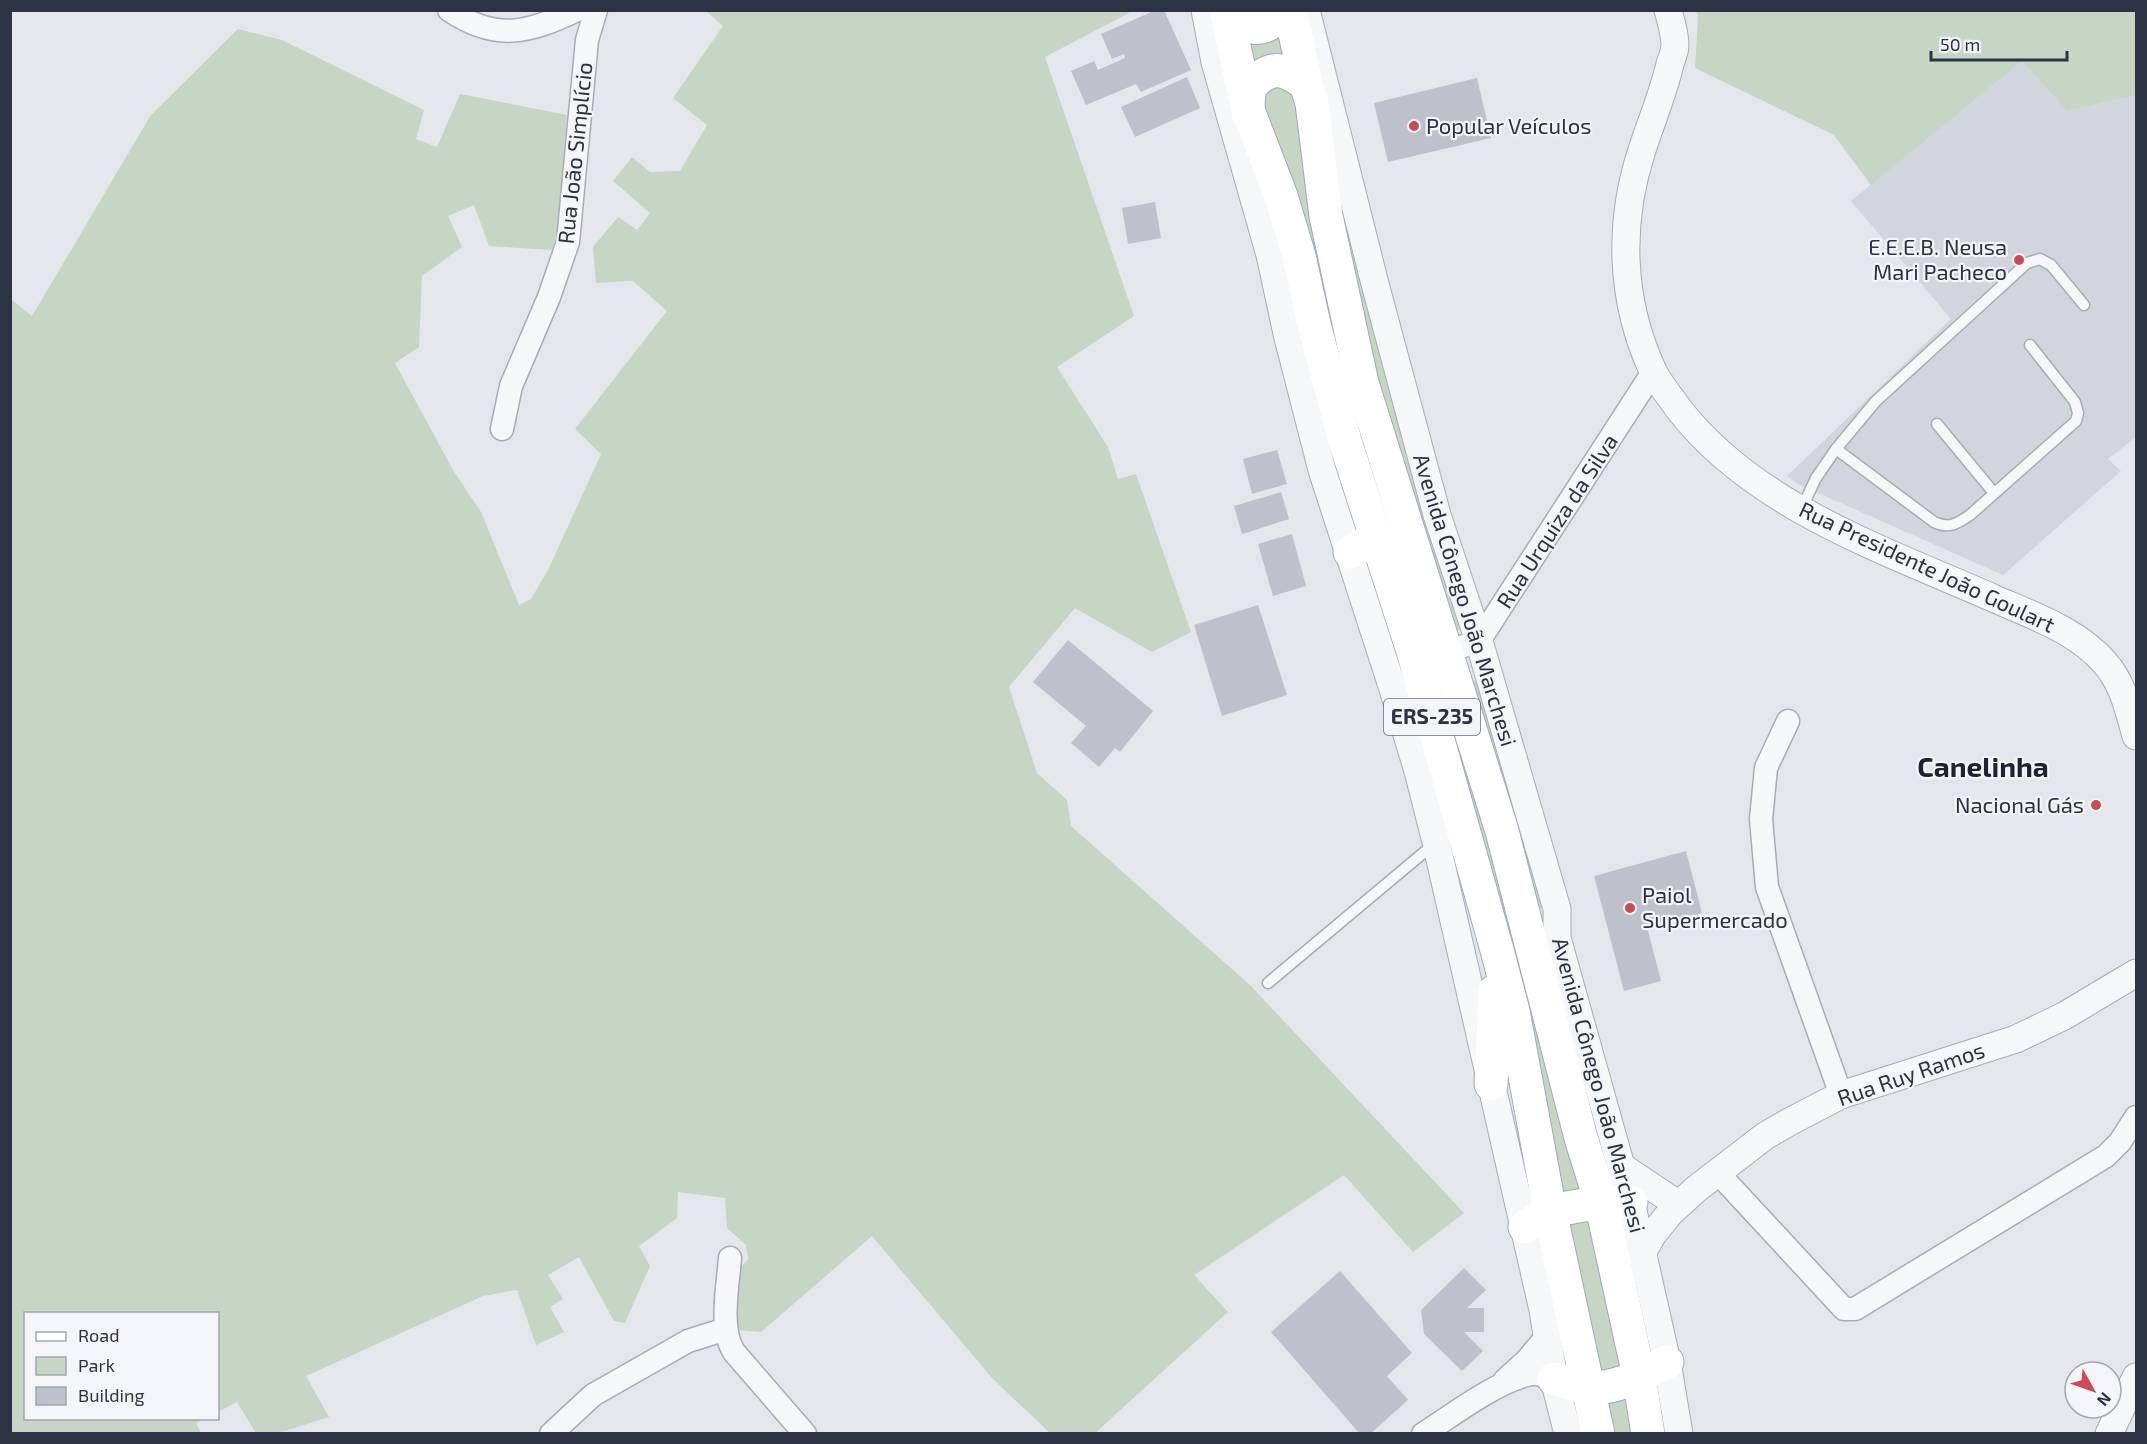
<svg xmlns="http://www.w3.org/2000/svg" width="2147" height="1444" font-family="'Exo 2',sans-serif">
  <rect width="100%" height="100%" fill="#e3e6eb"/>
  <path fill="#d1d5dd" d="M2022 61 2067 111 2136 95V437L2108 459 2121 471 2003 575 1798 484 1787 476 1951 319 1851 201Z"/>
  <g fill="#c7d5c4">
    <path d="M706 11H1128L1129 13 1045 57 1134 316 1057 367 1108 447 1118 479 1136 474 1191 632 1152 652 1075 608 1009 687 1037 773 1067 800 1071 826 1251 986 1464 1213 1413 1252 1344 1175 1194 1275 1228 1312 1095 1433H1050L993 1379 872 1236 761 1332 737 1330V1272L748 1259 746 1245 727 1228 725 1198 678 1192 677 1218 639 1246 650 1266 625 1323 614 1321 579 1257 548 1275 563 1299 550 1307 564 1332 536 1345 517 1290 483 1296 306 1376 329 1417 278 1433H256L237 1402 218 1412V1314H26V1418L204 1419 196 1423 201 1433 11 1434V302L12 300 32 316 151 115 238 29 282 40 424 110 416 139 437 147 460 94 567 115 558 230 552 250 489 246 474 205 448 216 462 247 422 276 419 347 395 363 453 470 481 512 519 605 531 599 549 568 601 454 575 429 667 311 633 281 596 283 593 247 618 217 637 230 650 213 613 181 632 157 650 172 680 171 707 125 673 98 723 26Z"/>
    <path d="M1696 11H2136V95L2067 111 2022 61 1871 185 1834 135 1695 68 1698 16Z"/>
    <path d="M1284 27 1293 59 1253 69 1242 36Z"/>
    <path d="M1270 84 1293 86 1415 584 1591 1193 1558 1200 1260 100Z"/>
    <path d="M1328 122 1461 629 1455 631 1383 420 1334 210Z"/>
    <path d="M1477 679 1544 906 1542 908H1537L1470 683Z"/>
    <path d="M1587 1216 1626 1366 1601 1378 1566 1222Z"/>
    <path d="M1632 1394 1637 1433H1609L1602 1399Z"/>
  </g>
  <g fill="#bdc1cb">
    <path d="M1156 10H1164L1191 70 1141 92 1136 84 1086 105 1071 71 1094 61 1098 70 1125 58 1124 54 1112 59 1101 34Z"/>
    <path d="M1187 77 1200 108 1135 137 1121 107Z"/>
    <path d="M1477 78 1491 138 1388 162 1374 103Z"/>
    <path d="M1155 202 1161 238 1128 244 1122 208Z"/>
    <path d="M1277 450 1287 484 1252 494 1243 459Z"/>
    <path d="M1281 492 1289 519 1242 534 1234 506Z"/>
    <path d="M1292 534 1306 586 1273 596 1258 544Z"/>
    <path d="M1258 605 1287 695 1222 716 1194 625Z"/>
    <path d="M1068 640 1153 711 1120 752 1115 748 1099 767 1071 743 1086 726 1033 682Z"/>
    <path d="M1686 851 1702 913 1647 927 1661 981 1624 991 1594 876Z"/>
    <path d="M1464 1268 1486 1290 1467 1308H1484V1332H1464L1483 1351 1462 1371 1424 1334 1421 1310Z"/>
    <path d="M1340 1271 1412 1353 1387 1376 1408 1400 1370 1434H1360L1271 1332Z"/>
  </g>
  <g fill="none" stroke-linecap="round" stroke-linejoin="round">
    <defs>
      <g id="service">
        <path d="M1937 424 1994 493"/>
        <path d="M1836 449 1934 522C1949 529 1957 524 1970 515L2076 421 2078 413 2075 402 2030 345"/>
        <path d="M1801 510 1816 478 1836 449 1876 401 2027 263 2040 259 2051 265 2084 305"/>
        <path d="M1268 983 1434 844"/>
      </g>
      <g id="minor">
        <path d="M449 10C496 42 529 33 577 10"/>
        <path d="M502 429 511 386 549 297 568 242 587 40 596 10"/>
        <path d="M1446 652 1479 641 1653 372"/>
        <path d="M1788 721 1766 768 1761 819 1767 887 1841 1095"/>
        <path d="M1718 1173 1844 1309H1855L2106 1156 2120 1142 2136 1117"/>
        <path d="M730 1258C728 1285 719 1329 734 1352L805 1434"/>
        <path d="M1505 1380 1526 1361 1547 1336"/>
        <path d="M551 1434 593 1395 688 1341 726 1329"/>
        <path d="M1423 1434C1453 1415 1493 1384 1527 1375 1536 1372 1545 1376 1554 1379"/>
      </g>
      <g id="tertiary">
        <path d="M1205 10 1215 62 1270 255 1288 338 1322 470 1393 689 1418 771 1436 842 1543 1310 1554 1379 1568 1434"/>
        <path d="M1306 10 1374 280 1437 515 1479 641 1557 909V938L1631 1202 1667 1362 1679 1434"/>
        <path d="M1668 10C1671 21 1675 34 1675 45 1675 51 1672 58 1670 64 1663 94 1651 122 1642 150 1618 223 1620 300 1653 371 1659 384 1670 396 1678 408 1753 506 1884 550 1993 598 2031 615 2077 630 2105 663 2123 683 2129 711 2136 736"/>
        <path d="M1622 1167 1670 1199"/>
        <path d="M1642 1253 1653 1234 1670 1213 1695 1190 1765 1136 1791 1121 1841 1095 2016 1039 2064 1016 2136 973"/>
        <path d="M2109 1434 2136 1377"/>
      </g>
      <g id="primary">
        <path d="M1226 10 1248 110 1281 196 1299 256 1314 324 1345 441 1413 651 1497 950 1513 1011 1550 1211 1598 1434"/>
        <path d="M1227 10C1243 29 1267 37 1281 10"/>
        <path d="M1290 10 1306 84 1312 103 1326 216 1362 383 1502 831 1581 1138 1601 1202 1639 1376 1648 1434"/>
        <path d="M1248 113C1248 106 1248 96 1250 89 1252 83 1258 79 1263 75 1279 65 1292 74 1306 84"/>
        <path d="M1350 552 1378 538"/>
        <path d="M1491 1084 1495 991"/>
        <path d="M1525 1227 1550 1211 1601 1202H1631"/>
        <path d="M1554 1379C1565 1381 1576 1385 1586 1387 1614 1391 1643 1374 1667 1362"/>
      </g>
    </defs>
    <use href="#service" stroke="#a8acb6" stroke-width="13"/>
    <use href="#minor" stroke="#a8acb6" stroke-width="25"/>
    <use href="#tertiary" stroke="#a8acb6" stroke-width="29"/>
    <use href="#primary" stroke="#a2a9b7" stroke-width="35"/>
    <use href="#service" stroke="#f6f7f9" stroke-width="10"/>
    <use href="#minor" stroke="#f6f7f9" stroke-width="22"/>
    <use href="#tertiary" stroke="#f6f7f9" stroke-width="27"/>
    <use href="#primary" stroke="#fff" stroke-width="33"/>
  </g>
  <g fill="#ce4a54" stroke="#f3f5f8" stroke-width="2">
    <circle cx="1414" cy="126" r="6"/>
    <circle cx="2019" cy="260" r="6"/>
    <circle cx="2096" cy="805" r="6"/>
    <circle cx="1630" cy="908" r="6"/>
  </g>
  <g text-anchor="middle" stroke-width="4.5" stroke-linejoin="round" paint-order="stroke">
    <rect fill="#f3f5f8" stroke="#676c7a" stroke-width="1.5" x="1384" y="699" width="96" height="36" rx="4.5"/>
    <g font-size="21" font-weight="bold" fill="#2b3244">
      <text x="1432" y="724">ERS-235</text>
    </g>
    <g font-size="22" fill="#2b3244" stroke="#f3f5f8" text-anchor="start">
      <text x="1426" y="134">Popular Veículos</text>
      <text x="2007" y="255" text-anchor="end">E.E.E.B. Neusa<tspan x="2007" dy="25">Mari Pacheco</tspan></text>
      <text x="2084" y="813" text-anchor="end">Nacional Gás</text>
      <text x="1642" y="903">Paiol<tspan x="1642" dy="25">Supermercado</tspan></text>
    </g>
    <g font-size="22" fill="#2b3244" stroke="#f3f5f8">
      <text transform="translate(575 153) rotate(-84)" y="8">Rua João Simplício</text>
      <text transform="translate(1557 521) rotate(-57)" y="8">Rua Urquiza da Silva</text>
      <text transform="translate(1927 567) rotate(25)" y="8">Rua Presidente João Goulart</text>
      <text transform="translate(1465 600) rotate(73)" y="8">Avenida Cônego João Marchesi</text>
      <text transform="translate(1911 1074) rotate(-19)" y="8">Rua Ruy Ramos</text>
      <text transform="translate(1599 1085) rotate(75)" y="8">Avenida Cônego João Marchesi</text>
    </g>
    <g font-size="28" font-weight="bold" fill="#1d2334" stroke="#f3f5f8">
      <text x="1983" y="777">Canelinha</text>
    </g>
  </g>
  <rect width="2147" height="1444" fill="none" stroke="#2b3244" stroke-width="24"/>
  <rect x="24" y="1312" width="195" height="108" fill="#f3f5f8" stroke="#a3a7b0" stroke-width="1.5"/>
  <rect x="36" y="1332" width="30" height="9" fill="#ffffff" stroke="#a3a7b0" stroke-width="1.5"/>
  <text x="78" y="1342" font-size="18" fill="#2b3244">Road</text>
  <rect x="36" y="1357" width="30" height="18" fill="#c7d5c4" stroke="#a3a7b0" stroke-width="1.5"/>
  <text x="78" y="1372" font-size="18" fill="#2b3244">Park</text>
  <rect x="36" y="1387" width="30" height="18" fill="#bdc1cb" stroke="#a3a7b0" stroke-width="1.5"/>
  <text x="78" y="1402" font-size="18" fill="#2b3244">Building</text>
  <g transform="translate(2093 1390) rotate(130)"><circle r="28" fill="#f3f5f8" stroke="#a3a7b0" stroke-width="1.5"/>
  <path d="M0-4.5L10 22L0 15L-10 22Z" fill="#ce4a54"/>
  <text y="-9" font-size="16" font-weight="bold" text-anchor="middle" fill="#2b3244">N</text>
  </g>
  <path d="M1931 51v9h136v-9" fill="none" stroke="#2b3244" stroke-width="3"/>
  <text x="1940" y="51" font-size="18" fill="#2b3244" stroke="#f3f5f8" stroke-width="4.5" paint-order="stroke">50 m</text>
</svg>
